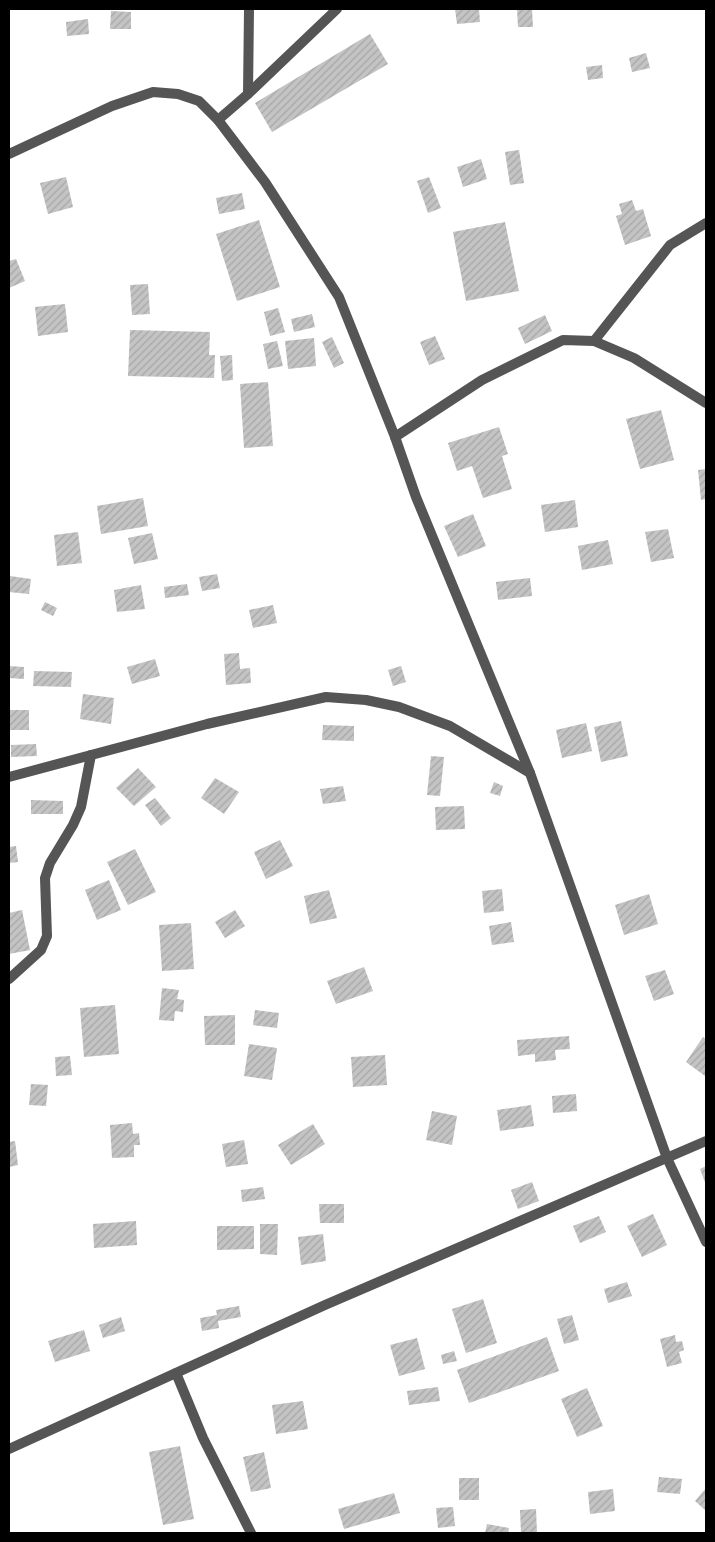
<svg xmlns="http://www.w3.org/2000/svg" width="715" height="1542" font-family="'Alegreya Sans',sans-serif">
  <defs>
    <pattern id="building-hatch" width="6" height="6" patternUnits="userSpaceOnUse" patternTransform="scale(1.25)"><rect width="6" height="6" fill="#c4c4c4"/><path d="M-1 1l2-2M0 6l6-6M5 7l2-2" fill="none" stroke="#a7a7a7"/></pattern>
  </defs>
  <rect width="100%" height="100%" fill="#fff"/>
  <g fill="url(#building-hatch)">
    <path d="M455 9H479L480 22 457 24Z"/>
    <path d="M517 9H532L533 27H518Z"/>
    <path d="M111 11 131 12V29H110Z"/>
    <path d="M88 19 89 34 67 36 66 22Z"/>
    <path d="M370 34 388 64 272 132 255 103Z"/>
    <path d="M646 53 650 68 632 72 629 58Z"/>
    <path d="M602 65 603 78 588 80 586 67Z"/>
    <path d="M519 150 524 183 510 185 505 152Z"/>
    <path d="M481 159 487 179 463 187 457 167Z"/>
    <path d="M66 177 73 207 48 214 40 183Z"/>
    <path d="M429 177 441 208 428 213 417 181Z"/>
    <path d="M242 193 245 209 219 214 216 198Z"/>
    <path d="M632 200 636 211 643 209 651 236 625 245 616 216 622 214 619 204Z"/>
    <path d="M259 220 280 287 237 301 216 234Z"/>
    <path d="M505 222 519 291 466 301 453 232Z"/>
    <path d="M16 259 25 281 9 288V261Z"/>
    <path d="M148 284 150 314 132 315 130 285Z"/>
    <path d="M65 304 68 332 38 336 35 307Z"/>
    <path d="M278 308 285 332 270 336 264 312Z"/>
    <path d="M312 314 315 327 294 332 291 319Z"/>
    <path d="M545 315 552 331 525 344 518 328Z"/>
    <path d="M130 330 210 332 209 355H215L214 378 128 376Z"/>
    <path d="M435 336 445 359 429 365 420 342Z"/>
    <path d="M332 337 344 363 334 368 322 342Z"/>
    <path d="M314 338 316 366 288 369 285 341Z"/>
    <path d="M277 341 283 366 268 369 263 344Z"/>
    <path d="M232 355 233 380 222 381 220 356Z"/>
    <path d="M268 382 273 446 244 448 240 384Z"/>
    <path d="M661 410 674 460 640 469 626 419Z"/>
    <path d="M499 427 508 454 502 456 512 489 483 498 472 466 457 471 448 443Z"/>
    <path d="M706 469V499L701 500 698 470Z"/>
    <path d="M143 498 148 526 101 534 97 506Z"/>
    <path d="M575 500 578 527 545 532 541 505Z"/>
    <path d="M473 514 486 546 458 557 444 526Z"/>
    <path d="M668 529 674 558 651 562 645 532Z"/>
    <path d="M78 532 82 563 57 566 54 535Z"/>
    <path d="M152 533 158 559 134 564 128 538Z"/>
    <path d="M608 540 613 564 582 570 578 546Z"/>
    <path d="M217 574 220 588 202 591 199 577Z"/>
    <path d="M10 576 31 579 29 594 9 592Z"/>
    <path d="M530 578 532 596 498 600 496 582Z"/>
    <path d="M187 584 189 595 165 598 164 587Z"/>
    <path d="M141 585 145 609 117 612 114 590Z"/>
    <path d="M45 602 57 608 53 616 41 610Z"/>
    <path d="M273 605 277 623 253 628 249 610Z"/>
    <path d="M239 653 240 669 250 668 251 683 226 685 224 654Z"/>
    <path d="M155 659 160 676 132 684 127 667Z"/>
    <path d="M9 666 24 667V679L9 678Z"/>
    <path d="M401 666 406 682 393 686 388 670Z"/>
    <path d="M34 671 72 672 71 687 33 686Z"/>
    <path d="M83 694 114 698 111 724 80 719Z"/>
    <rect x="9" y="710" width="20" height="20"/>
    <path d="M621 721 628 756 601 762 594 727Z"/>
    <path d="M586 723 592 751 562 758 556 730Z"/>
    <path d="M323 725 354 726V741L322 740Z"/>
    <path d="M36 744 37 756 11 757V745Z"/>
    <path d="M431 756 444 757 440 796 427 795Z"/>
    <path d="M138 768 156 787 134 806 116 788Z"/>
    <path d="M215 778 239 792 224 814 201 798Z"/>
    <path d="M494 782 503 786 500 796 490 793Z"/>
    <path d="M343 786 346 801 323 804 320 789Z"/>
    <path d="M155 798 171 818 161 826 145 805Z"/>
    <path d="M31 800 63 801V814H31Z"/>
    <path d="M464 806 465 829 436 830 435 807Z"/>
    <path d="M280 840 293 866 266 879 254 852Z"/>
    <path d="M16 846 18 862 9 863V847Z"/>
    <path d="M135 849 156 892 128 905 107 862Z"/>
    <path d="M109 880 121 910 97 920 85 890Z"/>
    <path d="M502 889 504 911 484 913 482 891Z"/>
    <path d="M329 890 337 918 310 924 304 896Z"/>
    <path d="M649 894 658 924 624 935 615 905Z"/>
    <path d="M22 910 30 950 9 954V913Z"/>
    <path d="M235 910 245 926 225 938 215 922Z"/>
    <path d="M511 922 514 942 492 945 489 926Z"/>
    <path d="M191 923 194 969 162 971 159 925Z"/>
    <path d="M364 967 373 991 336 1004 327 981Z"/>
    <path d="M665 970 674 994 654 1001 645 976Z"/>
    <path d="M162 988 179 990 177 999 184 1000 183 1012 175 1011 174 1021 159 1020Z"/>
    <path d="M115 1005 119 1054 84 1057 80 1008Z"/>
    <path d="M255 1010 279 1013 277 1028 253 1025Z"/>
    <path d="M235 1015V1045H205L204 1016Z"/>
    <path d="M569 1036 570 1049 555 1050 556 1060 535 1062V1054L518 1056 517 1040Z"/>
    <path d="M703 1037 706 1039V1073L705 1076 686 1062Z"/>
    <path d="M249 1044 277 1048 272 1080 244 1076Z"/>
    <path d="M385 1055 387 1085 353 1087 351 1057Z"/>
    <path d="M70 1056 72 1075 56 1076 55 1057Z"/>
    <path d="M31 1084 48 1085 46 1106 29 1105Z"/>
    <path d="M576 1094 577 1111 553 1113 552 1096Z"/>
    <path d="M531 1105 534 1126 500 1131 497 1110Z"/>
    <path d="M432 1111 457 1116 452 1145 426 1140Z"/>
    <path d="M132 1123 133 1134 139 1133 140 1145H134V1157L112 1158 110 1125Z"/>
    <path d="M313 1124 325 1144 291 1165 278 1145Z"/>
    <path d="M244 1140 248 1164 226 1167 222 1144Z"/>
    <path d="M15 1141 18 1165 9 1167V1142Z"/>
    <path d="M706 1166V1185L700 1169Z"/>
    <path d="M532 1182 539 1201 518 1209 511 1190Z"/>
    <path d="M263 1187 265 1199 242 1202 241 1190Z"/>
    <path d="M319 1204H344V1223H320Z"/>
    <path d="M653 1214 667 1245 642 1257 627 1226Z"/>
    <path d="M599 1216 606 1232 580 1243 573 1226Z"/>
    <path d="M136 1221 137 1245 94 1248 93 1224Z"/>
    <path d="M260 1224H278L277 1255 260 1254Z"/>
    <path d="M217 1226H254V1249L217 1250Z"/>
    <path d="M323 1234 326 1261 301 1265 298 1237Z"/>
    <path d="M627 1282 632 1296 608 1303 604 1289Z"/>
    <path d="M483 1299 497 1343 466 1353 452 1309Z"/>
    <path d="M239 1306 241 1317 218 1321 219 1328 202 1331 200 1318 217 1315 216 1310Z"/>
    <path d="M572 1315 579 1340 564 1344 557 1319Z"/>
    <path d="M121 1317 125 1331 103 1338 99 1325Z"/>
    <path d="M84 1330 90 1351 55 1362 48 1341Z"/>
    <path d="M675 1335 676 1342 682 1341 684 1350 679 1352 682 1363 667 1367 660 1339Z"/>
    <path d="M547 1337 559 1371 469 1403 457 1370Z"/>
    <path d="M417 1338 425 1369 399 1376 390 1345Z"/>
    <path d="M454 1351 457 1361 443 1364 441 1355Z"/>
    <path d="M438 1387 440 1401 409 1405 407 1391Z"/>
    <path d="M587 1388 603 1426 577 1437 561 1399Z"/>
    <path d="M303 1401 308 1429 276 1434 272 1405Z"/>
    <path d="M180 1446 194 1519 163 1525 149 1452Z"/>
    <path d="M264 1452 271 1488 251 1492 243 1457Z"/>
    <path d="M659 1477 682 1479 680 1494 657 1492Z"/>
    <rect x="459" y="1478" width="20" height="22"/>
    <path d="M706 1488V1509L705 1510 695 1501Z"/>
    <path d="M613 1489 615 1511 590 1514 588 1492Z"/>
    <path d="M394 1493 400 1513 344 1529 338 1509Z"/>
    <path d="M453 1507 455 1526 438 1528 436 1508Z"/>
    <path d="M536 1509 537 1533H521L520 1510Z"/>
    <path d="M487 1524 509 1528 508 1533H485Z"/>
  </g>
  <g fill="none" stroke-linecap="round" stroke-linejoin="round">
    <g stroke="#555" stroke-width="10">
      <path d="M248 94 249 9"/>
      <path d="M218 120 248 94 337 9"/>
      <path d="M9 154 112 106 153 92 178 94 199 101 218 120 265 182 339 297 395 437 416 497 530 773 667 1158 706 1242"/>
      <path d="M594 341 670 245 706 223"/>
      <path d="M395 437 482 380 563 340 594 341 634 358 706 403"/>
      <path d="M9 777 207 724 326 697 366 700 399 707 450 726 530 773"/>
      <path d="M9 979 41 950 47 936 45 878 50 863 73 825 81 807 91 755"/>
      <path d="M176 1373 203 1438 251 1533"/>
      <path d="M9 1449 325 1305 706 1141"/>
    </g>
  </g>
  <rect width="715" height="1542" fill="none" stroke="#000000" stroke-width="20"/>
</svg>
